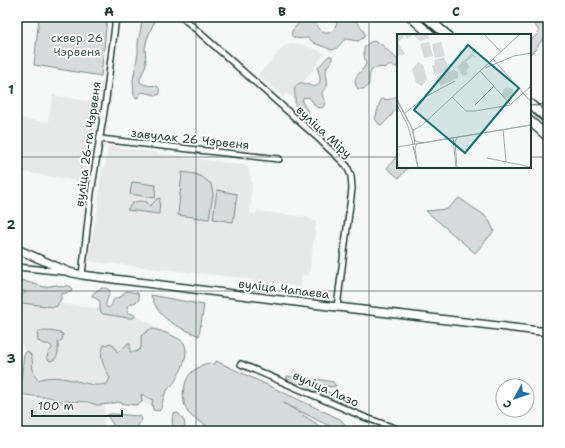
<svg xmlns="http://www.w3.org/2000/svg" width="565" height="448" font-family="'Shantell Sans',sans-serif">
  <rect width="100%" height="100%" fill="#f6f7f7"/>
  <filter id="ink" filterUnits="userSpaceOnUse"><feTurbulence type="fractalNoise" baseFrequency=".025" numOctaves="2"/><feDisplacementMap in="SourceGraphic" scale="8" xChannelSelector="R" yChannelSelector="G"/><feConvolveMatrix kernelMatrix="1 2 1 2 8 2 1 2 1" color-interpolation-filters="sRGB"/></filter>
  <g filter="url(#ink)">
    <g fill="#e6e9e8">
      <path d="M297 43 325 53 292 97 286 93 283 97 258 75 285 45Z"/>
      <path d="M53 95 97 103 85 182 17 171V160L22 119 48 122Z"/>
      <path d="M108 146 248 166 252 184 250 213 256 214 257 211 305 217 316 222 309 276 302 275 301 287 243 278 88 261 98 205 102 167H105Z"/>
      <path d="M18 299 128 312 153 325 189 350 159 408 116 395 38 384 28 363 25 350 17 338V315Z"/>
      <path d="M17 398 105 405V403L103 431H17Z"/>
    </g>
    <g fill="#d6dcdb" stroke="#7a8c88">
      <path d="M39 17H103L107 19 101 76 34 65Z"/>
      <path d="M143 17H156L147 39 145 48 146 64 140 79V82C142 83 145 85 146 85 154 87 158 82 160 92L159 95H156L142 92 140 94 139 97 136 98 134 95 133 80 138 53V43Z"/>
      <path d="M304 17H317L315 22C317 28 321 34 328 33 330 32 332 32 334 30 336 26 336 22 339 19 349 12 363 26 365 35L363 38 358 41 346 39C340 42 339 49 332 50L314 43 308 38C301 38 289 41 292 31Z"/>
      <path d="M534 17H548V34L541 41 535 50 531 53H530V40L536 36 539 31 532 20Z"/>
      <path d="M373 41 381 44 398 60V68C393 65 391 65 386 67 382 68 378 67 373 69 365 74 375 91 358 89 350 77 361 74 366 64 364 54 360 46 373 41Z"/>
      <path d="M329 56H332V59C331 62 328 65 327 67 324 73 329 80 327 86 325 89 322 90 322 94 323 101 329 102 322 108L316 107 309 97 303 98 302 102 309 113 306 114C297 110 295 107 295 98 295 94 294 91 295 87 295 86 299 83 300 83 306 81 316 93 320 81 321 77 318 72 318 68L324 61Z"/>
      <path d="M398 94V105L391 116 382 125 379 124 375 119 380 102 382 99C389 100 393 100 398 94Z"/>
      <path d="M398 155V167H408L399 178 387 168Z"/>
      <path d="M182 172 195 174 202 177 211 184 213 194 209 219 178 215Z"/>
      <path d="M132 182 156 185 155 198 130 194Z"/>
      <path d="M217 190 237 194 233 222 213 219Z"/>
      <path d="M160 198 159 214 127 210C133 201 136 200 147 202L150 206 157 199Z"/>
      <path d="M459 198 484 215 490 222 494 231 475 253 426 211 447 209Z"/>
      <path d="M17 278 24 281 44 287 56 285 64 287 67 285 71 287 72 290 71 292 61 294V299L57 306 54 307 22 303 18 298 19 295 24 294 26 292 19 289 17 290Z"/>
      <path d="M102 288C106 288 107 288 110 291 109 297 105 302 106 307L109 308C115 303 109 299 121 297L126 291 138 293 139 300C135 303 132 303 127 306L128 313 133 314 135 316 133 318H129L103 314 100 311V301L92 296C93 292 98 290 102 288Z"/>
      <path d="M151 295 204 305 199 336C176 325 160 322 151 295Z"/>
      <path d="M150 329C157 329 167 333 173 336 177 338 182 340 184 343 190 355 180 374 173 384 170 387 167 390 165 394 162 400 163 406 159 411L153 410 152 404 153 400 141 394 142 402 136 405 125 404 118 402 110 404 97 405 88 402 59 401 49 397H40L25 395 20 391 24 354 27 351C37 357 28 370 38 380 56 373 76 382 94 385 98 385 103 385 107 384L110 378C104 366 98 358 104 345L111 343 114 346 117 352 122 350 128 343 130 344V352H136L141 348V336Z"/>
      <path d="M38 331C47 331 55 331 63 334L62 340 58 342C58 350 60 359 50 361L47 358 48 353 52 349V347L49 344H44L38 341 37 332Z"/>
      <path d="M216 361 340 419 345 424 344 429 337 430 282 402 317 424 323 431H215L194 418 188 413 184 403 183 393 186 381 189 375 193 371 202 365 209 363 214 364Z"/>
      <path d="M287 376 323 380 333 382 336 386 331 387 319 385 316 387 319 391 338 394 347 397V403L343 406 288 382 287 380Z"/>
      <path d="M178 413C184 420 186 422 184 431H171C174 427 171 420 173 414Z"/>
      <path d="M112 414 140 416 142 419 135 431H115L113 424 108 417 107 415Z"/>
    </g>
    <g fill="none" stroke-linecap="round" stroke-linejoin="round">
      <defs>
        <g id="minor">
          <path d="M182 17 319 139 347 166 351 176 352 189 337 307"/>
          <path d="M100 139 279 159"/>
          <path d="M17 267 66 272"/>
          <path d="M82 275 91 193 106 99 116 17"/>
          <path d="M241 364 364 417 403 431"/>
        </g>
        <path id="tertiary" d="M17 249 69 272 82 275 312 304 548 332"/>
        <g id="primary">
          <path d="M411 17 431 35"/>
          <path d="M426 17 447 35"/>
          <path d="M530 104 548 119"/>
          <path d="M530 121 548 137"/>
        </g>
      </defs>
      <use href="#minor" stroke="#1f3d34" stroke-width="8"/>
      <use href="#tertiary" stroke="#1f3d34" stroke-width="10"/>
      <use href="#primary" stroke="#1f3d34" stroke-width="11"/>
      <use href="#minor" stroke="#fff" stroke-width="5"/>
      <use href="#tertiary" stroke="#fff" stroke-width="7"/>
      <use href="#primary" stroke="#fff" stroke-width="8"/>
      <g stroke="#1f3d34" stroke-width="1">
        <path d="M417 17 438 35"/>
        <path d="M530 105 536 106 548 103"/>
        <path d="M530 111 548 127"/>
        <path d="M548 126C544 118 544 111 548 103"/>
      </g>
    </g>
  </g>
  <path fill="none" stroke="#1f3d34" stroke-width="1" stroke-opacity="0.55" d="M196 17V431M369 17V431M17 157H398M530 157H548M17 291H548"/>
  <g text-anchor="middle" stroke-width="3.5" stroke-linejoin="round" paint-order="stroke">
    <g font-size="12" fill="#445d55" stroke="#fff">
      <text x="77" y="42">сквер 26<tspan x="77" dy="14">Чэрвеня</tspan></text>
    </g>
    <g font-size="12" fill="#1f3d34" stroke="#fff">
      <text transform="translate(324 132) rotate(43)" y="4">вуліца Міру</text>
      <text transform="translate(190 139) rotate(6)" y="4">завулак 26 Чэрвеня</text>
      <text transform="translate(88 144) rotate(-82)" y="4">вуліца 26-га Чэрвеня</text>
      <text transform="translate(284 289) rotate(7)" y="4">вуліца Чапаева</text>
      <text transform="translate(326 389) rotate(24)" y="4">вуліца Лазо</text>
    </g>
  </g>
  <g transform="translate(397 34)">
    <rect width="134" height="134" fill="#f6f7f7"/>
    <path d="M0 0H30L33 4 23 7 16 1 10 5 8 1 1 9 8 20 0 22ZM32 8 36 22 27 24 23 10ZM44 8 48 22 38 24 35 10ZM75 19 80 24 76 22 69 28 73 33 69 36 71 40 66 42 60 33ZM47 23 53 37 38 41 35 32 38 31 37 26ZM21 28 26 31 30 45 25 52 19 49 15 35ZM56 36 61 38V44L41 53 44 50 39 48 40 42ZM105.5 59a5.5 5.5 0 1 1 11 0a5.5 5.5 0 1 1-11 0Z" fill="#d6dcdb"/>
    <path fill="none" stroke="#a0ada9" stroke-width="1" d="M87 0 104 18M96 25 134 68M88 34 117 22 134 19M83 37 113 70M55 63 69 77H78L113 71 134 52M0 65 16 96 18 111M0 67 14 92 18 107 26 109M0 71 11 92 16 110M78 71 97 52M7 80 28 63 58 47M106 95 109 128M16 96 24 92 123 0M56 103 59 134M16 112 21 134M0 113 134 91M90 124 134 133M21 134 18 114 20 110 134 91M60 134 58 107 61 103"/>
    <path fill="#0f766e" fill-opacity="0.15" stroke="#0f766e" stroke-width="2" d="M71 11 122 54 68 119 17 76Z"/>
    <rect width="134" height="134" fill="none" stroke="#1f3d34" stroke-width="2"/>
  </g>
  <rect width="565" height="448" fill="none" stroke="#fff" stroke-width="44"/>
  <g transform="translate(515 398) rotate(230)"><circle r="19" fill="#ffffff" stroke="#a5b1ae"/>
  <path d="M0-3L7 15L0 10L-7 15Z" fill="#1f6fb2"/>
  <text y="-6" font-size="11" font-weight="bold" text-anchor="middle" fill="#1f3d34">С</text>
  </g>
  <path d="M32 410v6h90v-6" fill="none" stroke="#1f3d34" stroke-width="2"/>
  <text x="38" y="410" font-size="12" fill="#1f3d34" stroke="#ffffff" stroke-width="3" paint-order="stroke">100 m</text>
  <rect x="22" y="22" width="521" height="404" fill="none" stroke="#1f3d34" stroke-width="1.5"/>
  <g font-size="13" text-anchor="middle" font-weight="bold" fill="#1f3d34">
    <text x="109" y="16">A</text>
    <text x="282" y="16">B</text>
    <text x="456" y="16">C</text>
    <text x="11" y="94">1</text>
    <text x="11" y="229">2</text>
    <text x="11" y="363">3</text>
  </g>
</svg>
